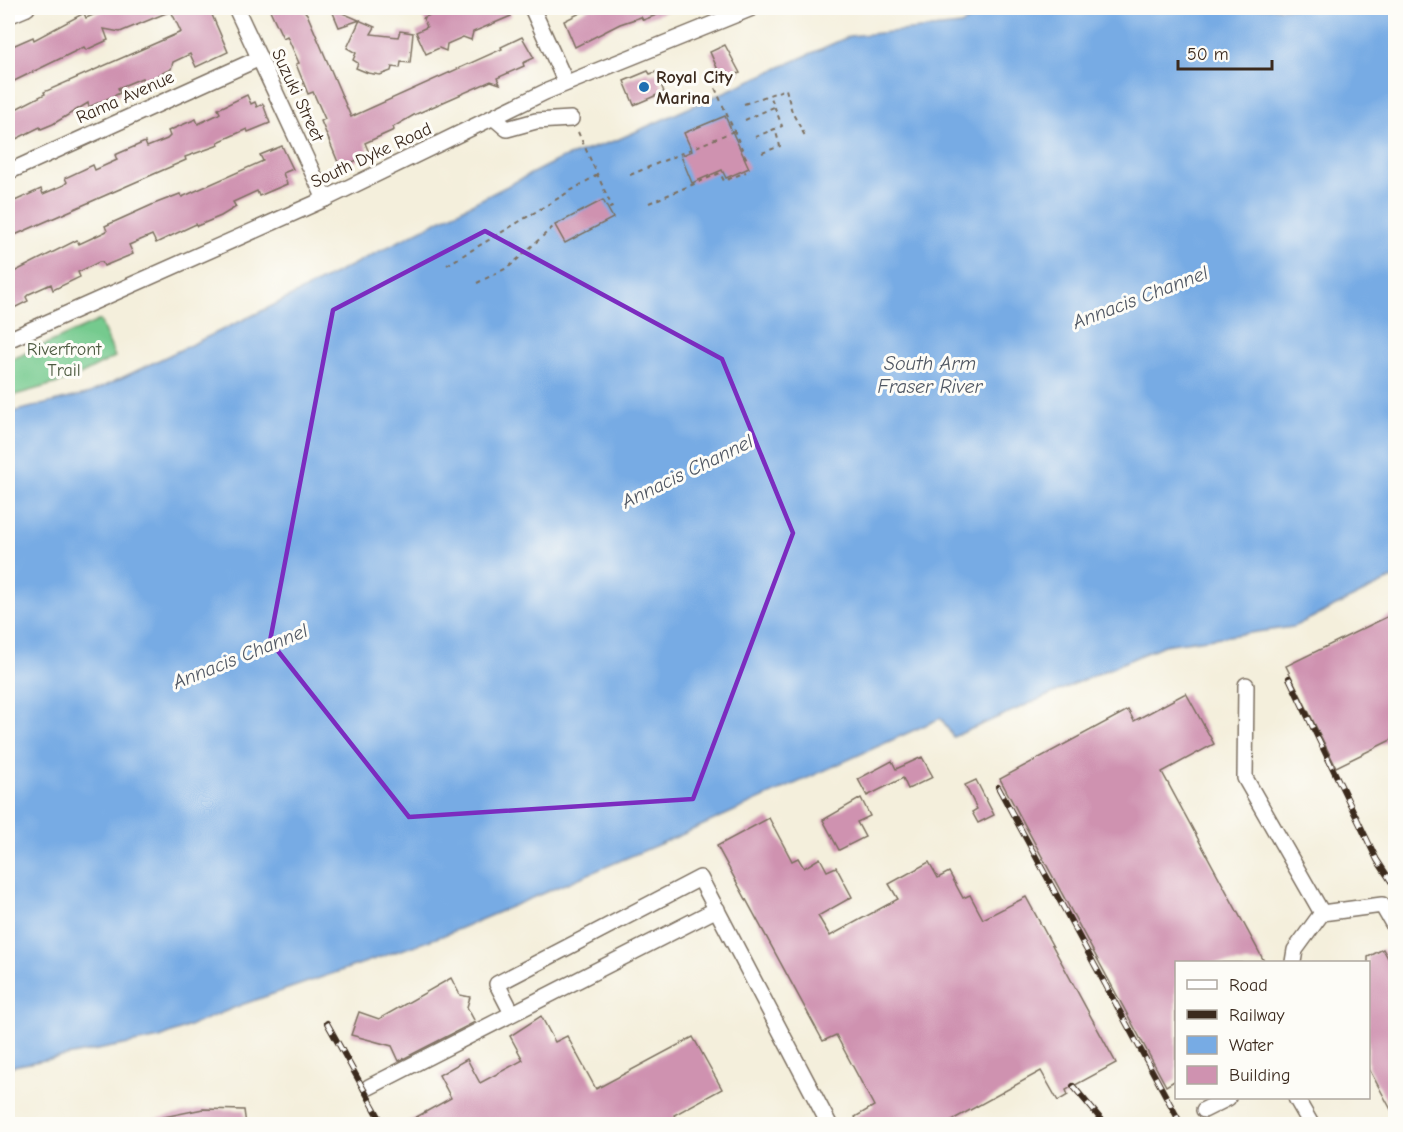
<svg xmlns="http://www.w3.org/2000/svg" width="1403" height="1132" font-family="'Comic Neue',sans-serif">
  <rect width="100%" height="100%" fill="#fdfcf7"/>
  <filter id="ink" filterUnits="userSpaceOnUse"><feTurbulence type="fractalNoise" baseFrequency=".0167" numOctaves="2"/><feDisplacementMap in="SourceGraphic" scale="12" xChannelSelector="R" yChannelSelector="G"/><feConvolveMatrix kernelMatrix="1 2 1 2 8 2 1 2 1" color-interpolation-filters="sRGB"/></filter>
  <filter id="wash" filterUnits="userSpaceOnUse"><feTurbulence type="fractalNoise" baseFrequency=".008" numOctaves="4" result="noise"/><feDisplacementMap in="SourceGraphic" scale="24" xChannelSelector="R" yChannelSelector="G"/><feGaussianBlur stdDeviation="1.35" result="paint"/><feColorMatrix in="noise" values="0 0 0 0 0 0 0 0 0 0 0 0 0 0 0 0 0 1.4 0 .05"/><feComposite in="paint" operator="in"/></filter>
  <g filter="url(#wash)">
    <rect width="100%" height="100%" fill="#f4efdc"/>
    <path fill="#74ca8e" stroke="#587a56" stroke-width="1.5" d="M100 320 115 357 72 379 8 397V361Z"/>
    <path fill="#77abe4" stroke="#596a81" stroke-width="1.5" d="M993 8H1395V577L1293 627 1164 645 953 737 941 718 681 835 442 936 241 1005 160 1038 8 1067V413L90 393 266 309 560 159 617 140 850 36 961 25Z"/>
    <g id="blocks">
      <g fill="#cf92b0">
        <path d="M110 8H209L228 52 196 67 190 54 173 62 171 69 156 76 144 82 142 78 118 88 120 93 89 107 88 103 53 124 41 129 40 127 8 143V113L45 94 44 92 181 32 171 11 120 32 104 29 108 40 86 50 84 47 8 84V48L33 37 34 40 84 13 86 18Z"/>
        <path d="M269 8H302L307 14 351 117 502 49 501 47 522 37 534 58 523 63 524 66 497 78 500 84 491 81 414 115 393 127 394 130 365 143 370 155 340 167 321 121 325 119 313 92 308 94 296 64 299 63 287 36 283 38Z"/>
        <path d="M331 8 375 27 371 34 398 37 400 31 413 33 410 63 401 62 400 68 392 67 391 71 380 75 368 73 356 68 358 63 353 60 356 53 347 48 360 20 339 27Z"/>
        <path d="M445 8H507L511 16 473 32 471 40 463 37 447 44 446 51 439 48 426 54 416 32 427 27 423 18Z"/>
        <path d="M590 8H672L673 9 643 20 641 17 620 24 575 47 564 21Z"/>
        <path d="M725 45 740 73 722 79 710 52Z"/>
        <path d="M648 71 650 74 656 72 664 92 634 105 624 81Z"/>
        <path d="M247 95 251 104 255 102 257 107 263 104 270 123 248 132 247 129 218 142 219 145 185 157 186 160 8 238V204L41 189 43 194 64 185 67 182 65 178 93 165 95 170 117 160 115 155 145 142 147 147 167 139 170 136 168 131 196 119 198 124 217 115 220 113 218 109Z"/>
        <path d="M725 116 749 168 726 178 722 170 692 183 681 156 692 151 684 133Z"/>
        <path d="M282 146 293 169 283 173 287 184 259 196 257 191 233 202 236 207 221 216 197 226 196 224 156 243 152 235 129 245 133 254 104 266 102 262H99L78 272 80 277 53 290 51 284 29 294 26 297 28 301 8 311V275L77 240 79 244 107 231 105 226 154 204 180 194 182 197 263 161 260 155Z"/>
        <path d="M603 200 613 218 565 243 555 225Z"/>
        <path d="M1395 613V738L1336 767 1286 666Z"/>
        <path d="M1186 693 1214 744 1162 772 1265 963H1176V1080L1166 1086 1000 779 1128 710 1134 721Z"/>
        <path d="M922 757 933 777 908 789 903 778 867 796 858 779 892 761 896 769Z"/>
        <path d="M976 780 994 815 978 823 972 812 977 809 965 785Z"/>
        <path d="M861 798 870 816 857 822 865 837 839 850 823 820Z"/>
        <path d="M769 818 792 861 798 858 804 868 820 858 827 871 836 867 852 897 818 916 830 936 898 899 889 884 929 862 938 878 949 872 963 898 970 895 983 919 1026 897 1116 1063 1066 1090 1068 1095 1058 1101 1041 1071 943 1125H859L855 1117 874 1106 836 1035 823 1041 717 846Z"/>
        <path d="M1383 949 1395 971V1117L1368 1067V957Z"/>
        <path d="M451 978 460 995 470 997 467 1007 475 1022 399 1061 392 1046 351 1035 359 1012 379 1019Z"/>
        <path d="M541 1016 555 1042 567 1036 596 1089 693 1037 722 1089 674 1115 679 1125H402L451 1098 439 1075 467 1059 480 1083 523 1060 510 1036Z"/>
        <path d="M203 1109 244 1110 246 1125H150L149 1120Z"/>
      </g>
    </g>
  </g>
  <g filter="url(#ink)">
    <use href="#blocks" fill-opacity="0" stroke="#7c6f60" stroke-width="1.5"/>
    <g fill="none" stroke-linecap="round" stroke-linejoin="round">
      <defs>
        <g id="minor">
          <path d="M236 8 325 199"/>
          <path d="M532 8 566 83"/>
          <path d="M8 16 27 8"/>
          <path d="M494 118 507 129 536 121 571 119"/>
          <path d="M8 172 260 58"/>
          <path d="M8 340 325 199 545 92 752 8"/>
          <path d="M1246 685 1245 778 1322 913 1382 905 1396 929"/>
          <path d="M1293 962 1295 950 1322 913"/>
          <path d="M512 1013 497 984 700 878 829 1124"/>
          <path d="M369 1087 717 909"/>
          <path d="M1296 1098 1311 1124"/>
          <path d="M1204 1110 1228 1098"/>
        </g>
      </defs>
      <use href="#minor" stroke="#7c6f60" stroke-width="18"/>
      <g stroke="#7c6f60" stroke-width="2" stroke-dasharray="4.5 4.5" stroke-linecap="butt">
        <path d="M994 13 1016 8"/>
        <path d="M708 72 747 160"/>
        <path d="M744 104 786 89 792 112 805 136"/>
        <path d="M745 120 774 107"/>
        <path d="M578 132 612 207 608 209"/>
        <path d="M755 137 782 126 770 95"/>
        <path d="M762 153 780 146 775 129"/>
        <path d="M630 175 734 131"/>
        <path d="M649 203 720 173 724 181 746 172"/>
        <path d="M447 265 597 175"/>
        <path d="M477 283 509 267 555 225"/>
      </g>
      <use href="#minor" stroke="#fff" stroke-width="15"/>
      <defs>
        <g id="rail">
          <path d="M1289 678 1377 860 1396 889"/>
          <path d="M998 787 1181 1124"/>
          <path d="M327 1023 383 1124"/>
          <path d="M1073 1086 1105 1124"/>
        </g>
      </defs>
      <use href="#rail" stroke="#3b2a1e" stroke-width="6"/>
      <use href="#rail" stroke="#fdfcf7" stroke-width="4" stroke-dasharray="11" stroke-linecap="butt"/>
    </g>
  </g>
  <path fill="none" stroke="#7b2cbf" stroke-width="4.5" stroke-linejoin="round" d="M485 231 722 359 793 533 693 799 409 817 270 641 333 310Z"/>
  <circle fill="#1f6fb2" stroke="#fdfcf7" stroke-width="2" cx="644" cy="87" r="6"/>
  <g text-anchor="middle" stroke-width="6" stroke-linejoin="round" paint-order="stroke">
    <g font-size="18" font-weight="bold" fill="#3b2a1e" stroke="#fdfcf7" text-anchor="start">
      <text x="656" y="83">Royal City<tspan x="656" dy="21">Marina</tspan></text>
    </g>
    <g font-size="18" fill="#3b2a1e" stroke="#fdfcf7">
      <text transform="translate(298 95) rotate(65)" y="6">Suzuki Street</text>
      <text transform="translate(125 97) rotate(-24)" y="6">Rama Avenue</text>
      <text transform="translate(371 155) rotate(-25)" y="6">South Dyke Road</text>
    </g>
    <g font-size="18" fill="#4c5a40" stroke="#fdfcf7">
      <text x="64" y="355">Riverfront<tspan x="64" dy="21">Trail</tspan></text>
    </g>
    <g font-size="20" font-style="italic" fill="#505763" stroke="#fdfcf7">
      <text transform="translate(1140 297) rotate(-21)" y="7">Annacis Channel</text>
      <text x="930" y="370">South Arm<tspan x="930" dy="23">Fraser River</tspan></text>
      <text transform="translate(687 471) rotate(-26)" y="7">Annacis Channel</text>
      <text transform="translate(240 656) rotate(-22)" y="7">Annacis Channel</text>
    </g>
  </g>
  <rect width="1403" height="1132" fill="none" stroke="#fdfcf7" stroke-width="30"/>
  <rect x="1175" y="961" width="195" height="138" fill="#fdfcf7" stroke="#afa8a0" stroke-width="1.5"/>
  <rect x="1187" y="980" width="30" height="9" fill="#ffffff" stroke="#afa8a0" stroke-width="1.5"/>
  <text x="1229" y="991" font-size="18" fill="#3b2a1e">Road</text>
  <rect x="1187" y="1010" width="30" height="9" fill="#3b2a1e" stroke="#afa8a0" stroke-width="1.5"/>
  <text x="1229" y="1021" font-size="18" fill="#3b2a1e">Railway</text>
  <rect x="1187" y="1036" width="30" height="18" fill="#77abe4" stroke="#afa8a0" stroke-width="1.5"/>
  <text x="1229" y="1051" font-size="18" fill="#3b2a1e">Water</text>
  <rect x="1187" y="1066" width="30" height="18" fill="#cf92b0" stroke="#afa8a0" stroke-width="1.5"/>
  <text x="1229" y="1081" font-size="18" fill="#3b2a1e">Building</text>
  <path d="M1178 60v9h94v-9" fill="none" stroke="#3b2a1e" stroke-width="3"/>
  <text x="1187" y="60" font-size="18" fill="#3b2a1e" stroke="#fdfcf7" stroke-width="4.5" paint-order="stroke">50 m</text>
</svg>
